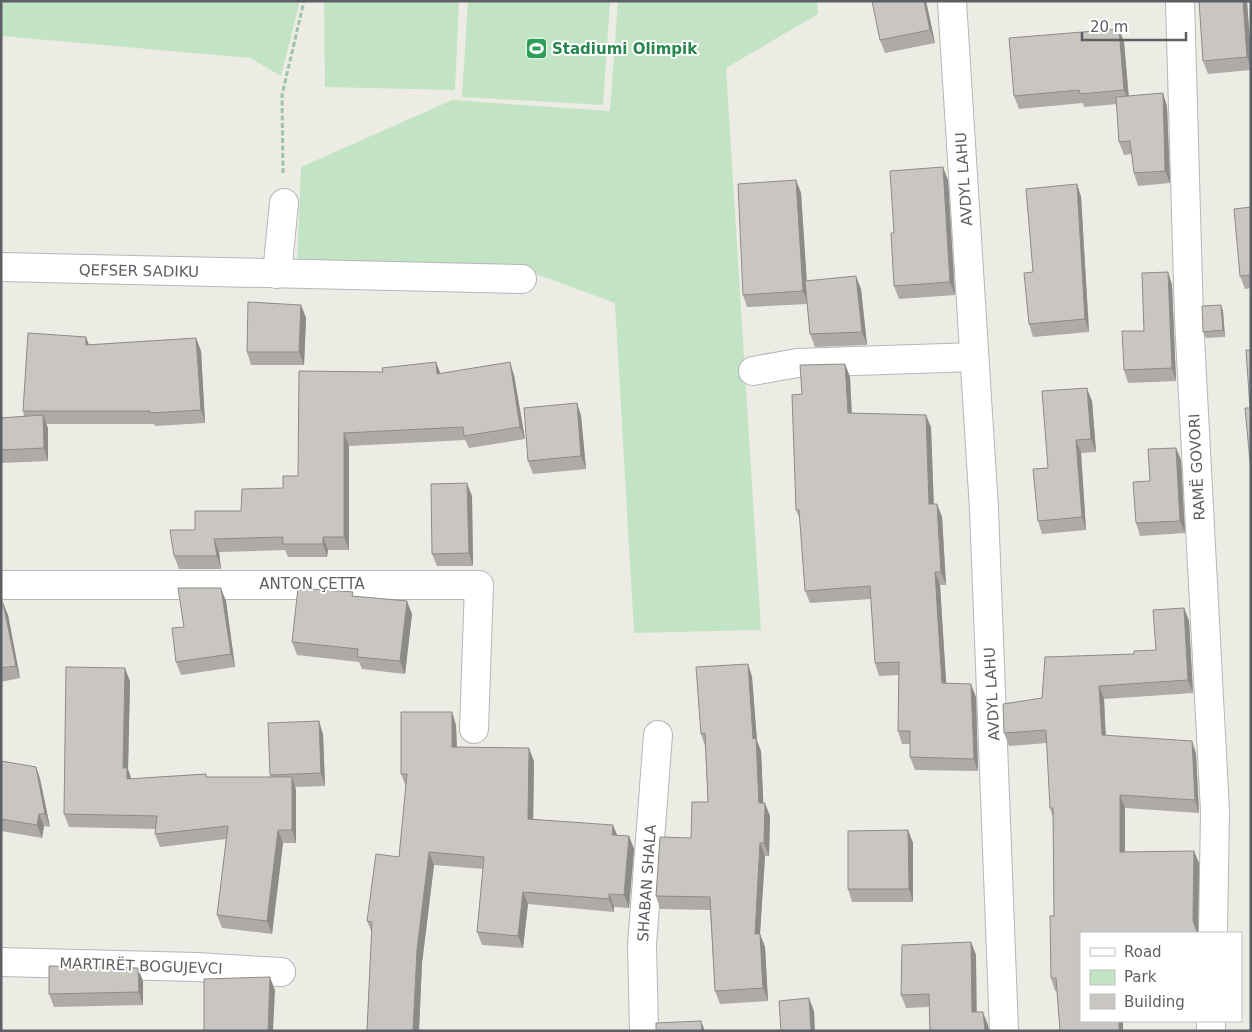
<svg xmlns="http://www.w3.org/2000/svg" width="1252" height="1032" font-family="'DejaVu Sans',sans-serif">
  <rect width="100%" height="100%" fill="#edece4"/>
  <g fill="#c3e3c5">
    <path d="M1 1H300L281 76 250 58 1 36Z"/>
    <path d="M324 1H459L455 90 325 87Z"/>
    <path d="M468 1H610L603 105 462 97Z"/>
    <path d="M618 1H817L818 14 726 68 761 630 634 633 615 303 525 270 297 263 301 167 452 100 610 111Z"/>
  </g>
  <g fill="none" stroke-linecap="round" stroke-linejoin="round">
    <defs>
      <g id="minor">
        <path d="M952 1 984 509 1004 1031"/>
        <path d="M1180 1 1189 319 1215 811 1213 933"/>
        <path d="M1 267 522 279"/>
        <path d="M277 274 284 203"/>
        <path d="M753 371 797 363 974 357"/>
        <path d="M1 585H479L474 729"/>
        <path d="M1 962 196 967 281 972"/>
        <path d="M644 1031 642 945 658 735"/>
        <path d="M1211 1031V1021"/>
      </g>
    </defs>
    <use href="#minor" stroke="#b5b6ba" stroke-width="30"/>
    <path stroke="#9cc4aa" stroke-width="3" stroke-dasharray="5 2.5" stroke-linecap="butt" d="M283 173 282 95 304 1"/>
    <use href="#minor" stroke="#fff" stroke-width="28"/>
  </g>
  <g fill="#adaaa7">
    <path d="M926 1 935 43 885 53 880 40Z"/>
    <path d="M1199 1H1247L1251 57V70L1208 74 1203 61Z"/>
    <path d="M1124 42 1129 96 1167 106 1170 183 1138 186 1134 173 1132 154 1124 155 1119 142 1117 104 1084 107 1083 103 1019 109 1014 96Z"/>
    <path d="M796 180 801 193 807 281 861 289 867 345 815 347 810 334 807 304 747 307 743 295Z"/>
    <path d="M948 180 955 295 899 299 894 286Z"/>
    <path d="M1077 184 1081 197 1089 332 1033 337 1029 324Z"/>
    <path d="M1251 207V288L1245 289 1240 276Z"/>
    <path d="M1168 272 1172 285 1176 381 1128 383 1124 370 1144 331Z"/>
    <path d="M301 305 306 318 304 365H251L247 352Z"/>
    <path d="M1221 305 1223 311 1225 337 1206 338 1203 332Z"/>
    <path d="M196 338 201 351 205 423 155 426 154 424H46L48 428V461L1 463V418L24 416 23 411 89 345Z"/>
    <path d="M436 362 440 374 514 375 525 439 469 448 465 440 349 446V550H328L327 557H288L285 550 219 552 221 569H179L174 556 195 530 241 511 283 488 298 476 383 372Z"/>
    <path d="M845 364 850 377 852 413 931 427 934 504H937L942 517 946 585H940L946 683 976 697 978 771 915 770 910 757V744H902L898 731 899 675 879 676 875 663 871 599 810 603 805 591 800 519 796 510 802 394Z"/>
    <path d="M1092 401 1096 452 1081 453 1086 530 1042 534 1038 521 1048 468Z"/>
    <path d="M577 403 581 416 586 469 533 474 528 461Z"/>
    <path d="M1176 448 1181 460 1185 533 1140 536 1136 523 1150 481Z"/>
    <path d="M472 496 473 566H437L432 554Z"/>
    <path d="M354 596 412 614 405 674 362 669 359 662 297 655 292 642Z"/>
    <path d="M226 601 235 667 181 675 176 662Z"/>
    <path d="M1 603H3L8 615 20 678 1 682Z"/>
    <path d="M1184 608 1189 621 1193 693 1104 699 1106 736 1192 741 1196 754 1199 813 1125 808V852L1199 863 1198 933H1081L1123 1021V1031H1060L1057 991H1055L1051 978 1054 916 1053 818 1050 808 1047 743 1009 746 1004 733 1042 698 1134 654 1156 650Z"/>
    <path d="M748 664 752 677 757 741 761 751 763 803 770 816 769 856H765L760 934 765 947 768 1001 720 1004 715 991 710 910 660 909 656 896 691 838 708 802 705 746 701 734Z"/>
    <path d="M130 681 128 769 131 779 206 774 207 777H271L270 775 323 734 325 786 295 787 296 790V843H283L272 934 222 928 217 915 226 839 160 847 155 834 156 829 69 827 64 814Z"/>
    <path d="M456 725 457 747 534 761 533 819 617 836H629L634 849 629 908 614 907V912L528 904 523 948 482 945 477 932 483 869 434 865 422 963 419 1031H367L372 933 367 921 399 857 406 787 401 774Z"/>
    <path d="M1 761 36 767 40 779 50 827 44 826 42 838 1 831Z"/>
    <path d="M908 830 913 843V902H852L848 889Z"/>
    <path d="M971 942 976 955V1012L988 1025 989 1031H930L929 1007 906 1008 901 995Z"/>
    <path d="M143 981V1005L54 1007 49 994Z"/>
  </g>
  <g fill="#8d8b88">
    <path d="M924 1H926L935 43 930 30Z"/>
    <path d="M1243 1H1247L1251 57V67L1247 57Z"/>
    <path d="M1119 29 1124 42 1129 103 1124 90Z"/>
    <path d="M1163 93 1167 106 1170 183 1165 171Z"/>
    <path d="M943 167 948 180 955 295 950 282Z"/>
    <path d="M796 180 801 193 808 303 803 291Z"/>
    <path d="M1077 184 1081 197 1089 332 1085 319Z"/>
    <path d="M1168 272 1172 285 1176 381 1172 368Z"/>
    <path d="M856 276 861 289 867 345 862 332Z"/>
    <path d="M301 305 306 318 304 365 299 352Z"/>
    <path d="M1221 305 1223 311 1225 337 1223 330Z"/>
    <path d="M86 337 91 350 86 345Z"/>
    <path d="M196 338 201 351 205 423 201 410Z"/>
    <path d="M436 362 441 375 437 374Z"/>
    <path d="M510 362 514 375 525 439 520 427Z"/>
    <path d="M845 364 850 377 852 426 848 413Z"/>
    <path d="M1087 388 1092 401 1096 452 1091 439Z"/>
    <path d="M577 403 581 416 586 469 581 456Z"/>
    <path d="M43 415 48 428V461L44 448Z"/>
    <path d="M926 415 931 427 934 517 929 504Z"/>
    <path d="M344 433 349 446V550L344 537Z"/>
    <path d="M1076 440 1081 453 1086 530 1082 517Z"/>
    <path d="M1176 448 1181 460 1185 533 1180 521Z"/>
    <path d="M467 483 472 496 473 566 469 553Z"/>
    <path d="M937 504 942 517 946 585 941 572Z"/>
    <path d="M323 537 328 550 327 557 323 544Z"/>
    <path d="M214 539 219 552 221 569 217 556Z"/>
    <path d="M935 572 940 585 947 696 942 683Z"/>
    <path d="M221 588 226 601 235 667 231 654Z"/>
    <path d="M407 601 412 614 405 674 400 661Z"/>
    <path d="M3 603 8 615 20 678 16 666Z"/>
    <path d="M1184 608 1189 621 1193 693 1188 680Z"/>
    <path d="M748 664 752 677 757 741 761 751 764 816 759 803 753 739Z"/>
    <path d="M125 668 130 681 128 769 132 781V792L123 768Z"/>
    <path d="M971 684 976 697 978 771 974 759Z"/>
    <path d="M1099 686 1104 699 1106 748 1102 735Z"/>
    <path d="M452 712 456 725 457 760 452 747Z"/>
    <path d="M319 721 323 734 325 786 321 773Z"/>
    <path d="M1192 741 1196 754 1199 813 1195 800Z"/>
    <path d="M529 748 534 761 533 831 528 819Z"/>
    <path d="M36 767 40 779 50 827 45 814Z"/>
    <path d="M292 777 296 790V843L292 830Z"/>
    <path d="M1120 795 1125 808V865L1120 852Z"/>
    <path d="M765 803 770 816 769 856 764 843Z"/>
    <path d="M39 814 44 826 42 838 37 825Z"/>
    <path d="M613 825 618 837 612 835Z"/>
    <path d="M278 830 283 843 272 934 267 921Z"/>
    <path d="M908 830 913 843V902L909 889Z"/>
    <path d="M629 836 634 849 629 908 624 895Z"/>
    <path d="M760 843 765 856 760 934 765 947 768 1001 763 988 755 934Z"/>
    <path d="M1194 851 1199 863 1198 933 1193 920Z"/>
    <path d="M429 852 434 865 422 963 419 1031H413L417 950Z"/>
    <path d="M523 892 528 904 523 948 518 936Z"/>
    <path d="M609 894 614 907V912L609 899Z"/>
    <path d="M971 942 976 955 977 1025 972 1012Z"/>
    <path d="M138 968 143 981V1005L139 992Z"/>
    <path d="M270 977 275 990 273 1031H268Z"/>
    <path d="M809 998 814 1011 815 1031H811Z"/>
    <path d="M983 1012 988 1025 989 1031H985Z"/>
    <path d="M701 1021 705 1031H702Z"/>
    <rect x="1119" y="1021" width="4" height="10"/>
  </g>
  <g fill="#c9c6c2" stroke="#8d8b88">
    <path d="M872 1H924L930 30 880 40Z"/>
    <path d="M1199 1H1243L1247 57 1203 61Z"/>
    <path d="M1119 29 1124 90 1080 94 1079 90 1014 96 1009 38Z"/>
    <path d="M1163 93 1165 171 1134 173 1130 141 1119 142 1116 97Z"/>
    <path d="M943 167 950 282 894 286 891 233H894L890 171Z"/>
    <path d="M796 180 803 291 743 295 738 184Z"/>
    <path d="M1077 184 1085 319 1029 324 1024 273 1033 272 1026 189Z"/>
    <path d="M1251 207V275L1240 276 1234 209Z"/>
    <path d="M1168 272 1172 368 1124 370 1122 331H1144L1142 273Z"/>
    <path d="M856 276 862 332 810 334 805 281Z"/>
    <path d="M248 302 301 305 299 352H247Z"/>
    <path d="M1221 305 1223 330 1203 332 1202 306Z"/>
    <path d="M28 333 86 337V345L196 338 201 410 150 413V411H23Z"/>
    <path d="M1246 350H1251V472L1245 408H1250Z"/>
    <path d="M436 362 437 374 510 362 520 427 464 436 463 427 344 433V537H323V544H283V537L214 539 217 556H174L170 530H195V511H241L242 489 283 488V476H298L299 371 383 372 382 368Z"/>
    <path d="M845 364 848 413 926 415 929 504H937L941 572H935L942 683 971 684 974 759 910 757V731H898L899 662 875 663 870 586 805 591 799 510H796L792 395 802 394 800 365Z"/>
    <path d="M1087 388 1091 439 1076 440 1082 517 1038 521 1033 469 1048 468 1042 391Z"/>
    <path d="M577 403 581 456 528 461 524 408Z"/>
    <path d="M43 415 44 448 1 450V418Z"/>
    <path d="M1176 448 1180 521 1136 523 1133 482 1150 481 1148 449Z"/>
    <path d="M467 483 469 553 432 554 431 484Z"/>
    <path d="M178 588H221L231 654 176 662 172 628 184 627Z"/>
    <path d="M298 588 353 592 352 596 407 601 400 661 357 657 358 649 292 642Z"/>
    <path d="M1 603H3L16 666 1 668Z"/>
    <path d="M1184 608 1188 680 1099 686 1102 735 1192 741 1195 800 1120 795V852L1194 851 1193 920 1197 933H1081V1021H1119V1031H1060L1056 978H1051L1050 916H1054L1053 808H1050L1046 730 1004 733 1003 704 1042 698 1045 657 1134 654V651L1156 650 1153 610Z"/>
    <path d="M748 664 753 739 756 738 759 803H765L764 843H760L755 934H760L763 988 715 991 710 897 656 896 660 837 691 838 692 802H708L705 733 701 734 696 667Z"/>
    <path d="M66 667 125 668 123 768H127V779L206 774V777H292V830H278L267 921 217 915 228 826 155 834 157 816 64 814Z"/>
    <path d="M401 712H452V747L529 748 528 819 613 825 612 835 629 836 624 895 609 894V899L523 892 518 936 477 932 484 857 429 852 417 950 413 1031H367L372 922 367 921 376 854 399 857 407 774H401Z"/>
    <path d="M319 721 321 773 270 775 268 723Z"/>
    <path d="M1 761 36 767 45 814H39L37 825 1 819Z"/>
    <path d="M908 830 909 889H848V831Z"/>
    <path d="M971 942 972 1012H983L985 1031H930L929 994 901 995 902 945Z"/>
    <path d="M49 966 138 968 139 992 49 994Z"/>
    <path d="M270 977 268 1031H204V979Z"/>
    <path d="M809 998 811 1031H781L779 1001Z"/>
    <path d="M701 1021 702 1031H656V1023Z"/>
  </g>
  <defs>
    <symbol id="stadium-square" viewBox="-11 -11 22 22"><rect x="-9" y="-9" width="18" height="18" rx="4" fill="#2e9e5b" stroke="#fff"/><path d="M0-5a6.5 5 0 1 0 0 10a6.5 5 0 1 0 0-10ZM-3.5-1.8h7v3.6h-7Z" fill="#fff"/></symbol>
  </defs>
  <g fill-rule="evenodd">
    <use href="#stadium-square" x="524" y="36" width="25" height="25"/>
  </g>
  <g text-anchor="middle" stroke-width="4" stroke-linejoin="round" paint-order="stroke">
    <g font-size="15" font-weight="bold" fill="#27864d" stroke="#fff" text-anchor="start">
      <text x="552" y="54">Stadiumi Olimpik</text>
    </g>
    <g font-size="15" fill="#5c5f64" stroke="#fff">
      <text transform="translate(964 179) rotate(-94)" y="5">AVDYL LAHU</text>
      <text transform="translate(139 271) rotate(1)" y="5">QEFSER SADIKU</text>
      <text transform="translate(1197 467) rotate(-93)" y="5">RAMË GOVORI</text>
      <text x="312" y="589">ANTON ÇETTA</text>
      <text transform="translate(992 694) rotate(-93)" y="5">AVDYL LAHU</text>
      <text transform="translate(647 883) rotate(-86)" y="5">SHABAN SHALA</text>
      <text transform="translate(141 966) rotate(2)" y="5">MARTIRËT BOGUJEVCI</text>
    </g>
  </g>
  <rect width="1252" height="1032" fill="none" stroke="#5c5f64" stroke-width="5"/>
  <rect x="1080" y="932" width="162" height="90" fill="#ffffff" stroke="#bebfc1"/>
  <rect x="1090" y="948" width="25" height="8" fill="#ffffff" stroke="#bebfc1"/>
  <text x="1124" y="957" font-size="15" fill="#5c5f64">Road</text>
  <rect x="1090" y="970" width="25" height="15" fill="#c3e3c5" stroke="#bebfc1"/>
  <text x="1124" y="982" font-size="15" fill="#5c5f64">Park</text>
  <rect x="1090" y="994" width="25" height="15" fill="#c9c6c2" stroke="#bebfc1"/>
  <text x="1124" y="1007" font-size="15" fill="#5c5f64">Building</text>
  <path d="M1082 32v8h104v-8" fill="none" stroke="#5c5f64" stroke-width="2.5"/>
  <text x="1090" y="32" font-size="15" fill="#5c5f64" stroke="#ffffff" stroke-width="4" paint-order="stroke">20 m</text>
</svg>
